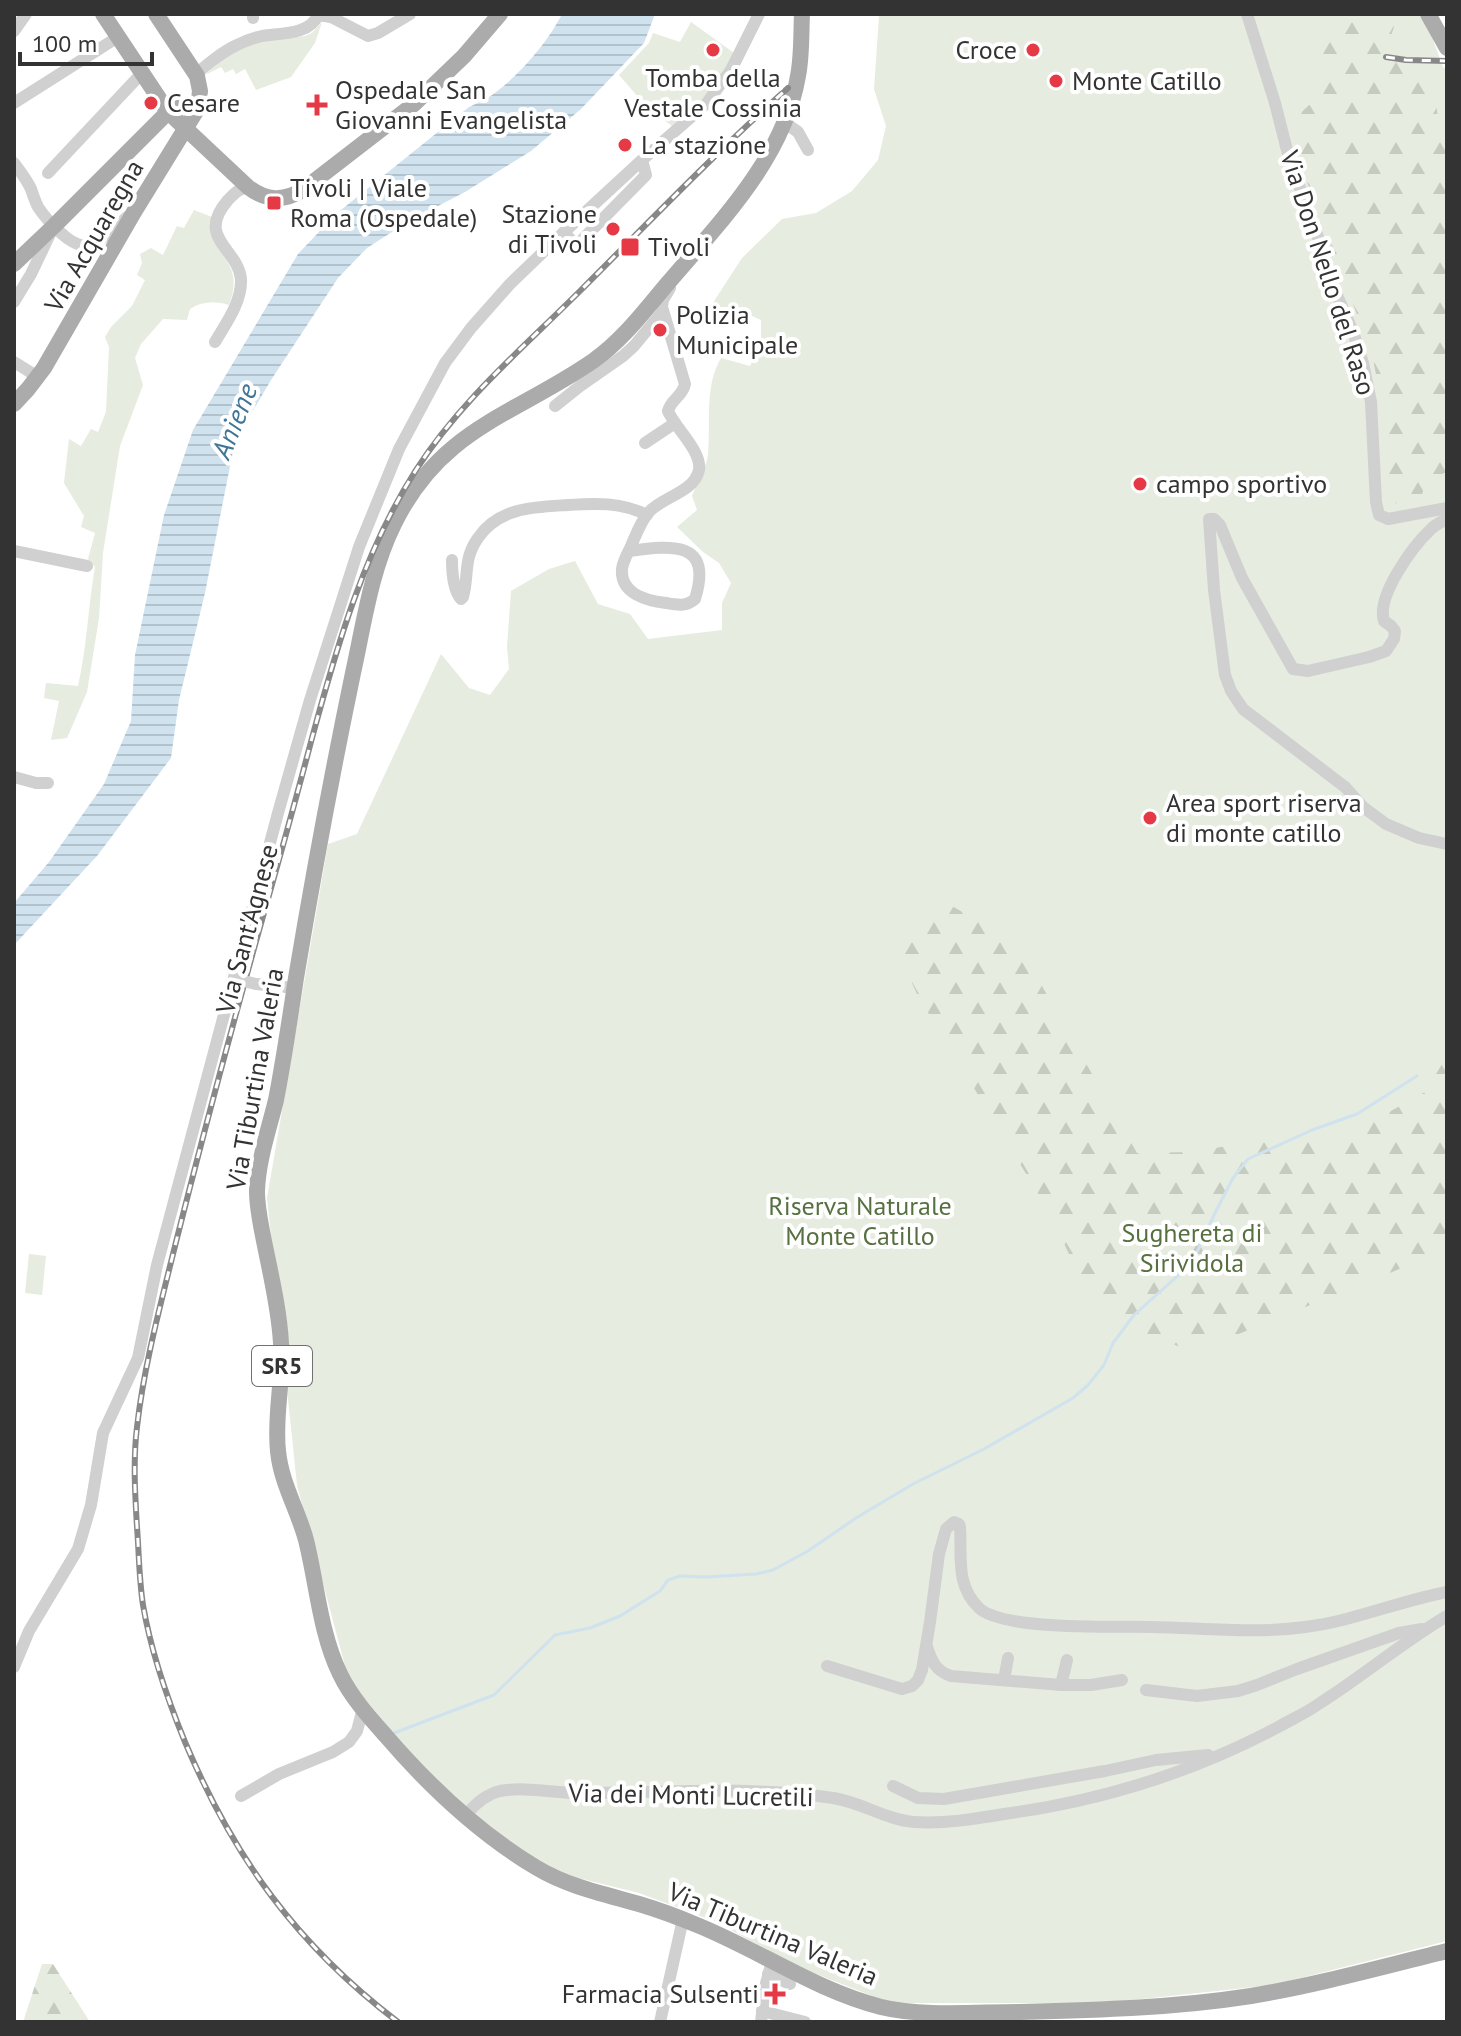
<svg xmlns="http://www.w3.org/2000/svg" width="1461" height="2036" font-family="'PT Sans',sans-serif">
  <defs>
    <pattern id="forest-firs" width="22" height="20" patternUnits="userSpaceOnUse" patternTransform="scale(2)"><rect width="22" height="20" fill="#e6ecdf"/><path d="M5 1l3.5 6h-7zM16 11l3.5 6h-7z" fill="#c6cbc0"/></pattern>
    <pattern id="water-rules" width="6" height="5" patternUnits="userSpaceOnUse" patternTransform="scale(2)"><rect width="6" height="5" fill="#cfe2ee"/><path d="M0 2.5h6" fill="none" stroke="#b2c2cd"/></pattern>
  </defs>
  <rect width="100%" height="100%" fill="#fff"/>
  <g fill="#e6ecdf">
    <path d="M877 14H1420L1429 29 1443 67 1447 69V1941L1273 1985 1105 2003H890L801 1968 714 1921 639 1893 554 1872 503 1838 434 1779 349 1681 297 1485 267 1198 328 844 357 834 441 654 469 688 490 695 509 669 507 647 511 591 549 569 575 561 598 604 630 614 648 639 722 630V603L731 583 719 563 703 552 677 527 697 510 692 496C697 483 707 467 708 454 711 422 704 387 721 358L750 366 761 343V320C739 309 732 309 715 326L707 312 742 258 782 219 816 213 852 191 878 160 886 126 874 89 879 17Z"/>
    <path d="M322 22 315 43 291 77 256 90 245 69 236 74 233 69 225 73 221 67 205 75 223 59 254 42 305 36 312 33Z"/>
    <path d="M691 22 734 53 722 75 693 110 672 126 646 106 619 75 649 43 653 33 680 42Z"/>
    <path d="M194 210 212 217C207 258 247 258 229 305 215 301 203 301 190 309L187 320 163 319 141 344 135 358 143 385 120 446 103 553 99 618 87 692 67 738 51 740 59 701 44 698 46 683 78 686C87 647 88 607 95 567L88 559 95 533 81 527 84 516 64 483 69 439 81 446 91 429 98 432 106 412 109 347 105 337 111 327 132 306 145 280 137 275 142 263 140 254 151 248 163 255 177 226 184 228Z"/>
    <path d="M29 1254 46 1256 42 1295 25 1293Z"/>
  </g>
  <g fill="url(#forest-firs)">
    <path d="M1315 14H1388L1394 27 1390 39 1398 63 1419 66 1433 83 1440 132 1447 141V472L1426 480 1419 506 1394 503 1387 486 1386 425 1372 354 1295 150 1296 117 1317 98 1320 86 1311 54 1316 42Z"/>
    <path d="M938 898 1018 944 1137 1153 1195 1152 1262 1139 1346 1136 1425 1092 1447 1056V1247L1397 1270 1194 1352 1099 1317 1048 1210 918 996 897 951Z"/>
    <path d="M42 1964H53L90 2022H23Z"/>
  </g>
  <path fill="url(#water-rules)" d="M562 14H655L644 43 581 109 531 151 465 192 409 221 367 248 338 278 271 380 235 441 205 593 179 700 171 758 97 856 14 945V903L49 862 104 784 131 721 135 655 164 515 193 430 298 254 336 214 469 107C477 103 485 100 492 95 518 77 548 42 562 14Z"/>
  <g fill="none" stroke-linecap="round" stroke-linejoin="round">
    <path stroke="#cfe2ee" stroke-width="3" d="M394 1733 494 1695 555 1635 590 1628 620 1616 660 1591 668 1580 680 1576 705 1577 756 1574 773 1570 808 1551 856 1518 913 1484 984 1449 1073 1398 1088 1385 1104 1365 1113 1343 1134 1315 1192 1263 1214 1215 1233 1178 1248 1159 1312 1130 1357 1114 1417 1076"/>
    <g stroke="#d0d0d0" stroke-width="12">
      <path d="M253 14V18"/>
      <path d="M1247 14 1275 103 1289 158 1323 251 1329 277 1353 332 1363 363 1371 402 1376 502 1379 515 1388 519 1447 508"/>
      <path d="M331 17 368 36 378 33 410 14"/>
      <path d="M14 31 26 14"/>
      <path d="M196 74C209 63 222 52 237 45 245 41 253 38 262 36 280 33 310 35 318 15L331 17 335 14"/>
      <path d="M14 103 118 37"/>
      <path d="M784 122 798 132 808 150"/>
      <path d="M642 160 646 175 576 246 564 232 642 160 706 104 731 70 759 14"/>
      <path d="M14 163C20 171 27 180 31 189 33 195 35 201 38 207 46 219 71 248 86 245 102 243 115 227 127 217"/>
      <path d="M48 173 142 73"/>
      <path d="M14 302 31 274 51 232"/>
      <path d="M215 342C226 323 242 302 241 279 238 248 195 238 228 200 235 193 238 189 248 187"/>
      <path d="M14 362 38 377"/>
      <path d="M555 406 580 386 623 356 634 346 663 311"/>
      <path d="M645 443 675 423"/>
      <path d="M1447 519C1441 522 1436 524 1431 529 1413 546 1376 596 1384 621L1391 626 1395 631 1394 639 1386 651 1369 657 1308 671 1293 669 1242 578 1220 525 1214 519H1209L1214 590 1225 675 1231 691 1243 709 1345 787 1363 807 1386 824 1419 838 1447 844"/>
      <path d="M14 551 87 566"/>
      <path d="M629 551C673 545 713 541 695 599 686 607 677 605 666 603 648 601 620 594 622 569 623 561 628 553 631 546 636 535 640 523 648 513 661 497 694 493 699 470 702 451 675 428 668 411 671 399 683 396 685 384L662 307 663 300 670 288"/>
      <path d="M452 560C452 572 453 590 461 599L463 597C469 575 463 559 478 538 499 507 535 507 568 505 596 503 621 502 647 515"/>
      <path d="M14 777 36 783H48"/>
      <path d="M256 984 295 988"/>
      <path d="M927 1647C932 1662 936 1671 951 1676L1061 1685H1091L1122 1680"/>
      <path d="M827 1666 902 1689 912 1686 918 1680 922 1670 930 1622 939 1554 946 1529 954 1522 959 1524 960 1527C962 1556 955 1585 979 1608 1004 1631 1115 1626 1152 1627 1203 1628 1254 1634 1305 1627 1354 1621 1399 1601 1447 1592"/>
      <path d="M14 1667 29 1631 78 1549 91 1505 103 1433 138 1358 157 1265 278 813 310 700 359 547 399 449 445 363 471 328 510 284 564 232"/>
      <path d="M1004 1680 1008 1658"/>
      <path d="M1061 1685 1067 1660"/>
      <path d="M1146 1690 1197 1696 1238 1691 1257 1685 1297 1669 1399 1633 1422 1629"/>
      <path d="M893 1786 918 1798 944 1799 1105 1771 1156 1760 1208 1755"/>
      <path d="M241 1796 279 1774 333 1752 349 1742 357 1731 363 1708"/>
      <path d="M466 1815C475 1804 486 1794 500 1791 527 1786 557 1794 585 1793 667 1792 751 1786 833 1798 861 1802 886 1820 914 1822 944 1824 975 1819 1004 1814 1101 1801 1194 1772 1280 1726 1292 1719 1306 1713 1317 1705 1362 1677 1401 1643 1447 1616"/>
      <path d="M768 1974 790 1984"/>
      <path d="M762 2011 805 2022"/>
      <path d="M660 2022 683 1919"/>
      <path d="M761 2022 765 1987 772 1961"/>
    </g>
    <g stroke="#ababab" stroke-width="16">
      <path d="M103 14 168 112 248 187C266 201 284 202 304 189L414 104 464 56 500 14"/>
      <path d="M802 14C801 34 802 56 798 76 784 158 720 222 668 283 645 310 623 340 593 361 513 416 441 428 394 524 371 570 364 623 353 673 332 774 313 876 296 978 290 1018 284 1059 276 1100 269 1129 258 1160 257 1191 257 1206 260 1221 263 1236 270 1272 279 1307 281 1343 284 1379 274 1415 278 1451 281 1483 298 1510 306 1540 317 1584 320 1633 340 1674 351 1697 369 1717 386 1736 429 1786 480 1834 537 1868 569 1887 604 1894 639 1904 659 1910 678 1917 697 1925 759 1950 815 1990 881 2007 922 2017 977 2012 1019 2012 1097 2010 1174 2008 1251 1996 1317 1985 1382 1967 1447 1951"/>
      <path d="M1428 14 1447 48"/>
      <path d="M14 264 54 226 168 112 186 105 198 108"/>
      <path d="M14 404 28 389 44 368 134 212 198 108 200 91 197 76 156 14"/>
    </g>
    <defs>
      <g id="rail">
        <path d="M1386 57 1406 60 1447 61"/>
        <path d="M398 2022C297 1945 234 1858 185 1742 167 1698 151 1652 143 1605 139 1579 139 1553 137 1527 135 1494 133 1460 137 1427 144 1365 161 1303 176 1242 203 1135 232 1027 262 920 279 860 296 799 312 738 337 646 364 551 416 470 460 401 524 347 581 290 649 222 716 152 788 88"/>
      </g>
    </defs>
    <use href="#rail" stroke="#888" stroke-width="6"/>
    <use href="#rail" stroke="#fff" stroke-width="3" stroke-dasharray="9" stroke-linecap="butt"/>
    <path stroke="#d0d0d0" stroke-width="12" d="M234 979 256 984"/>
  </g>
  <g fill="#e63946" stroke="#fff" stroke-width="3">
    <circle cx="713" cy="50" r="8"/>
    <circle cx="1033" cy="50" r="8"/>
    <circle cx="1056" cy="81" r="8"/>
    <circle cx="151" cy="103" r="8"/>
    <path d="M313 93h8v8h8v8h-8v8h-8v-8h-8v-8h8z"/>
    <circle cx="625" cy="145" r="8"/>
    <rect x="266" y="195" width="16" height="16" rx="4"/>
    <circle cx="613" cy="229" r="8"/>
    <rect x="620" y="237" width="20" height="20" rx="4"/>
    <circle cx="660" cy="330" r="8"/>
    <circle cx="1140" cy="484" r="8"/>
    <circle cx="1150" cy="818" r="8"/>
    <path d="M771 1982h8v8h8v8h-8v8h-8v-8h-8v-8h8z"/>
  </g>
  <g text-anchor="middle" stroke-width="8" stroke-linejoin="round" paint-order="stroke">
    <rect fill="#fff" stroke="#707070" stroke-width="2" x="252" y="1346" width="60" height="40" rx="6"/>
    <g font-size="24" font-weight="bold" fill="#333">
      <text x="282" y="1374">SR5</text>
    </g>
    <g font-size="26" fill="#333" stroke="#fff" text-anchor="start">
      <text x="1017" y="59" text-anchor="end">Croce</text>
      <text x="713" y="87" text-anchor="middle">Tomba della<tspan x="713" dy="30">Vestale Cossinia</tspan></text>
      <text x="1072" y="90">Monte Catillo</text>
      <text x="335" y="99">Ospedale San<tspan x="335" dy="30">Giovanni Evangelista</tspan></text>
      <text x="167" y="112">Cesare</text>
      <text x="641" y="154">La stazione</text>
      <text x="290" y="197">Tivoli | Viale<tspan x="290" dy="30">Roma (Ospedale)</tspan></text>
      <text x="597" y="223" text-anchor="end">Stazione<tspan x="597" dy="30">di Tivoli</tspan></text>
      <text x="648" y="256">Tivoli</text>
      <text x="676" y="324">Polizia<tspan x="676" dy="30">Municipale</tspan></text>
      <text x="1156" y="493">campo sportivo</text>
      <text x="1166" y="812">Area sport riserva<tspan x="1166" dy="30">di monte catillo</tspan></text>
      <text x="759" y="2003" text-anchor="end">Farmacia Sulsenti</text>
    </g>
    <g font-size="26" fill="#333" stroke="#fff">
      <text transform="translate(94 236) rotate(-60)" y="9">Via Acquaregna</text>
      <text transform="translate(1328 273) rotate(72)" y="9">Via Don Nello del Raso</text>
      <text transform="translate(247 929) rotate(-75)" y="9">Via Sant'Agnese</text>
      <text transform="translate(255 1079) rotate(-80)" y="9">Via Tiburtina Valeria</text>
      <text transform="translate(691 1795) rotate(1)" y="9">Via dei Monti Lucretili</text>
      <text transform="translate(773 1934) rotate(23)" y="9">Via Tiburtina Valeria</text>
    </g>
    <g font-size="26" fill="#56703f" stroke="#fff">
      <text x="860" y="1215">Riserva Naturale<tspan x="860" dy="30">Monte Catillo</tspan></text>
      <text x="1192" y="1242">Sughereta di<tspan x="1192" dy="30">Sirividola</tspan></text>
    </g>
    <g font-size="28" font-style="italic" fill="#3f7597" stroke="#fff">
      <text transform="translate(234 421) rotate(-68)" y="10">Aniene</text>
    </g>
  </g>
  <rect width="1461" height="2036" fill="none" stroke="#333333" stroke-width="32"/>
  <path d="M20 52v12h132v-12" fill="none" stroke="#333333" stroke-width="4"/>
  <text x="32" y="52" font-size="24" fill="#333333" stroke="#ffffff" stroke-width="6" paint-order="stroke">100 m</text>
</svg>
